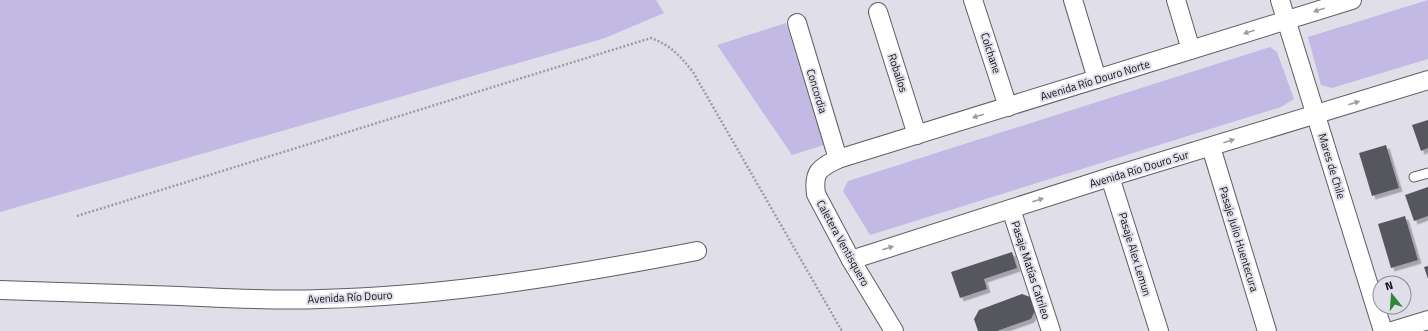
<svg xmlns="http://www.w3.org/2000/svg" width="1428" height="331" font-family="'Titillium Web',sans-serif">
  <defs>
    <filter id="shadow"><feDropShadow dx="3.5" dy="3.5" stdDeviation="0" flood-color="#0004"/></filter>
  </defs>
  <rect width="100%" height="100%" fill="#e0dfe9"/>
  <g fill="#c2b9e5">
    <path d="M0 0H656L664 13 605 38 0 212Z"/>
    <path d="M1428 0V59L1332 88 1321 85 1308 37Z"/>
    <path d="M786 23 824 145 792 155 717 45Z"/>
    <path d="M1270 47 1277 52 1294 99 1281 107 870 235 843 191 848 181Z"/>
  </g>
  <g fill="#57565e" filter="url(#shadow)">
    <path d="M1428 120V148L1421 151 1412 125Z"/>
    <path d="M1386 145 1399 188 1372 196 1359 153Z"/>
    <path d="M1428 187V216L1414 221 1405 195Z"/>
    <path d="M1405 216 1418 260 1391 268 1378 224Z"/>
    <path d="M1012 252 1017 268 984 279 987 289 960 298 951 272Z"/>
    <path d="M1428 266V279L1424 267Z"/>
    <path d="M1022 294 1033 298 1036 309 1031 319 997 331H978L974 319 979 310Z"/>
  </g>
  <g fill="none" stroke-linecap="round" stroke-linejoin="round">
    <defs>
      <path id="service" d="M1414 177 1428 173"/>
      <g id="minor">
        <path d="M973 0 1008 107"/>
        <path d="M1073 0 1097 79"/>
        <path d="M1176 0 1191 50"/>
        <path d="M1280 0 1383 331"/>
        <path d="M878 12 917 135"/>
        <path d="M797 23 838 159"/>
        <path d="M1211 147 1267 331"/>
        <path d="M1110 177 1159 331"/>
        <path d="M1011 209 1051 331"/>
        <path d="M851 260 1110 177 1428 80"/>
        <path d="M0 290C60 292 120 294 180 296 226 298 273 301 320 299 447 296 573 275 697 251"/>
        <path d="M894 331 851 260 816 194C813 172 819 168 838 159L1352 0"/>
        <path d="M1392 331 1428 320"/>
      </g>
    </defs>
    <use href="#service" stroke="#5f5e66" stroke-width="11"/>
    <use href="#minor" stroke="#5f5e66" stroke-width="20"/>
    <path stroke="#9d9ca4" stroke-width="2.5" stroke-dasharray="2 2" stroke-linecap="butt" d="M77 216 651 38C672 46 680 56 693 72L842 331"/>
    <use href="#service" stroke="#fff" stroke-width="9"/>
    <use href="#minor" stroke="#fff" stroke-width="18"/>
  </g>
  <defs><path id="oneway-solid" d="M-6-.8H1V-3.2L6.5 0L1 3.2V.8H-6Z"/></defs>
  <g fill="#9f9e9f">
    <use href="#oneway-solid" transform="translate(1319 10) rotate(163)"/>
    <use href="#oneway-solid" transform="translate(1249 32) rotate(163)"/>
    <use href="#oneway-solid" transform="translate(1354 103) rotate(-17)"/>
    <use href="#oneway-solid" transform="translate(978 116) rotate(163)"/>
    <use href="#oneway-solid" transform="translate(1229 141) rotate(-17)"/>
    <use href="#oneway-solid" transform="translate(1038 200) rotate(-18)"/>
    <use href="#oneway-solid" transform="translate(888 248) rotate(-18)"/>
  </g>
  <g text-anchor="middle" stroke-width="4" stroke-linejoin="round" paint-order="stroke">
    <g font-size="11" fill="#0e0d10" stroke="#e0dfe9">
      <text transform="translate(991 53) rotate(72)" y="4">Colchane</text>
      <text transform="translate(898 73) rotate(72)" y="4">Roballos</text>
      <text transform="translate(1095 80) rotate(-17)" y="4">Avenida Río Douro Norte</text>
      <text transform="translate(817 91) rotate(73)" y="4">Concordia</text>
      <text transform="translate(1332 166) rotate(73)" y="4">Mares de Chile</text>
      <text transform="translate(1139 169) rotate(-17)" y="4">Avenida Río Douro Sur</text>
      <text transform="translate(1239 239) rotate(73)" y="4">Pasaje Julio Huentecura</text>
      <text transform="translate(843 243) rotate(61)" y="4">Caletera Ventisquero</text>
      <text transform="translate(1135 254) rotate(73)" y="4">Pasaje Alex Lemun</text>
      <text transform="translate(1031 270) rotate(72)" y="4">Pasaje Matías Catrileo</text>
      <text transform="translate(350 297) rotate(-3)" y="4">Avenida Río Douro</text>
    </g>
  </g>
  <g transform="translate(1392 295) rotate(343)"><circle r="19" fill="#e0dfe9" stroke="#8c8b92"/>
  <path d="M0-3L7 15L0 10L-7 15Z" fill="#2f8634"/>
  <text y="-6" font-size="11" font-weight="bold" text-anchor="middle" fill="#0e0d10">N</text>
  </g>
</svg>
